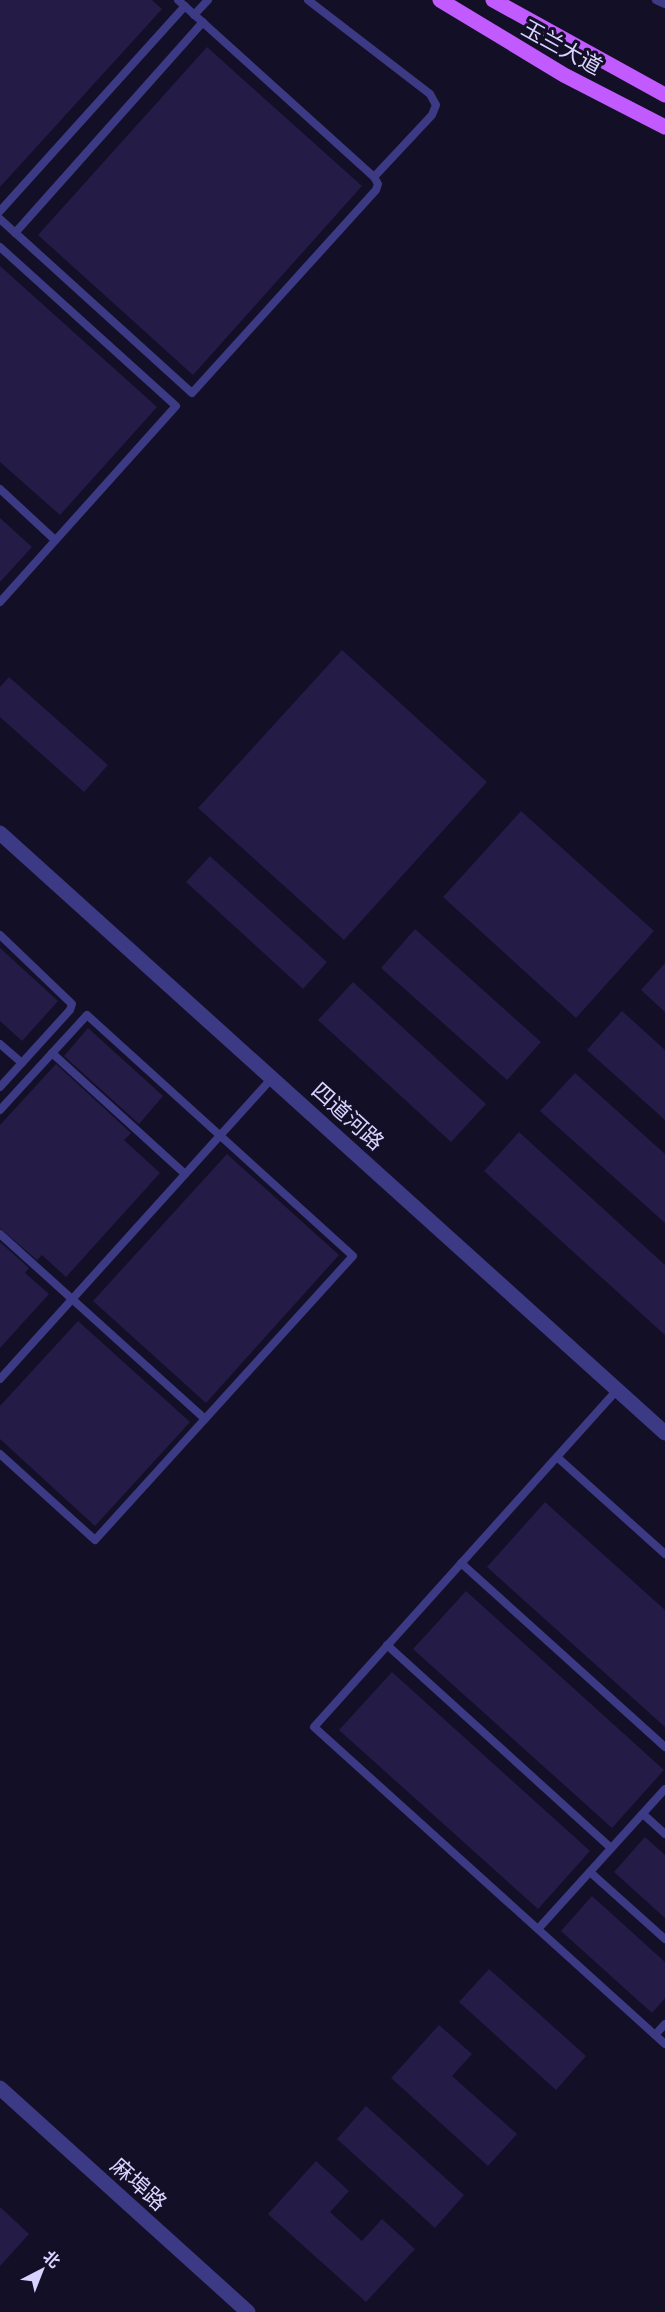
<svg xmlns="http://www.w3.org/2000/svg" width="665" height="2312" font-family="'Alegreya Sans','Noto Sans SC',sans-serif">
  <rect width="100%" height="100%" fill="#130f26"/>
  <g fill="#241b47">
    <path d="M0 0H152L162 9 0 187Z"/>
    <path d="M207 47 362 186 193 375 38 235Z"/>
    <path d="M0 266 157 407 60 515 0 462Z"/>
    <path d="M0 518 32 547 0 582Z"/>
    <path d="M342 650 487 782 344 940 198 808Z"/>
    <path d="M9 677 108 765 84 792 0 717V687Z"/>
    <path d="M521 811 654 931 576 1018 443 897Z"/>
    <path d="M210 856 327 962 303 989 186 882Z"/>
    <path d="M415 929 541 1042 507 1080 381 968Z"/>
    <path d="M0 948 58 1001 22 1041 0 1021Z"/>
    <path d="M665 963V1012L641 990Z"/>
    <path d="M353 982 486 1104 451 1142 318 1020Z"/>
    <path d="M622 1011 665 1050V1120L587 1050Z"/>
    <path d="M88 1028 163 1096 139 1124 64 1056Z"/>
    <path d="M56 1064 131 1133 124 1140 160 1173 66 1277 42 1255 37 1260 0 1228V1125Z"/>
    <path d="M575 1073 665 1154V1223L540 1111Z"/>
    <path d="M519 1132 665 1265V1335L484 1171Z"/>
    <path d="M227 1154 339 1255 206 1403 93 1301Z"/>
    <path d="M0 1242 29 1268 25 1273 49 1294 0 1348Z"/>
    <path d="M78 1321 190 1422 95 1526 0 1439V1406Z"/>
    <path d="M545 1502 665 1610V1727L487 1567Z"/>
    <path d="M466 1591 664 1770 612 1828 413 1649Z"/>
    <path d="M392 1672 590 1851 538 1909 339 1730Z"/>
    <path d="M645 1837 665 1855V1918L614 1872Z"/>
    <path d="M592 1896 665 1962V1998L652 2013 561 1931Z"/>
    <path d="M489 1969 586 2056 556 2090 459 2002Z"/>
    <path d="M439 2025 472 2054 452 2076 517 2134 488 2166 391 2078Z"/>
    <path d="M366 2106 464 2195 435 2228 337 2139Z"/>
    <path d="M316 2161 349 2191 330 2212 362 2241 382 2219 415 2249 366 2302 268 2214Z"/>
    <path d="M0 2207 29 2234 0 2266Z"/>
  </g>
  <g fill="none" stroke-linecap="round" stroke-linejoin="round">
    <g stroke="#3d3a85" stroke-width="8">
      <path d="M308 0 430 94 436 105 432 115 374 177"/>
      <path d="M656 0 665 4"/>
      <path d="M194 15 208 0"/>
      <path d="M0 211 185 6"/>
      <path d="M0 219 192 393 376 190 378 184 374 177 178 0"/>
      <path d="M15 233 203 22"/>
      <path d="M0 247 176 406 0 602"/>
      <path d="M0 489 55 540"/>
      <path d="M0 935 72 1004 70 1010 0 1087"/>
      <path d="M0 1044 22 1063"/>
      <path d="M52 1053 185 1174"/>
      <path d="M0 1110 87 1015 353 1256 95 1540 0 1454"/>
      <path d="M0 1234 205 1419"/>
      <path d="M0 1379 272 1078"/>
      <path d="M617 1390 314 1727 665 2044"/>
      <path d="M557 1457 665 1554"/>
      <path d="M461 1563 665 1747"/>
      <path d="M387 1645 611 1848"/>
      <path d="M643 1814 665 1834"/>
      <path d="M590 1872 665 1939"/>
      <path d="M538 1929 665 1789"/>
      <path d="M655 2035 665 2024"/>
    </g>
    <g stroke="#3d3a85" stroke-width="15">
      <path d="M0 833 665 1433"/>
      <path d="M0 2088 248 2312"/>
    </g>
    <g stroke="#c25bff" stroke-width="15">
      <path d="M440 0 564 75 665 127"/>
      <path d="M493 0 665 95"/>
    </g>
  </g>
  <g text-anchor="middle" stroke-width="6" stroke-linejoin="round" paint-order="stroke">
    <g font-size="22" fill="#d9d4ff" stroke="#130f26">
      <text transform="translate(562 47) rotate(29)" y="8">玉兰大道</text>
      <text transform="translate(348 1116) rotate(42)" y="8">四道河路</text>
      <text transform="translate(139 2184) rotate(42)" y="8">麻埠路</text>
    </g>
  </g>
  <g transform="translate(42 2270) rotate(42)" stroke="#130f26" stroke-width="4.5" paint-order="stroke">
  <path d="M0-4.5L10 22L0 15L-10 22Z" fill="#d9d4ff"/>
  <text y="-9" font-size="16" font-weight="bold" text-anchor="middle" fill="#d9d4ff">北</text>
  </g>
</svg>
